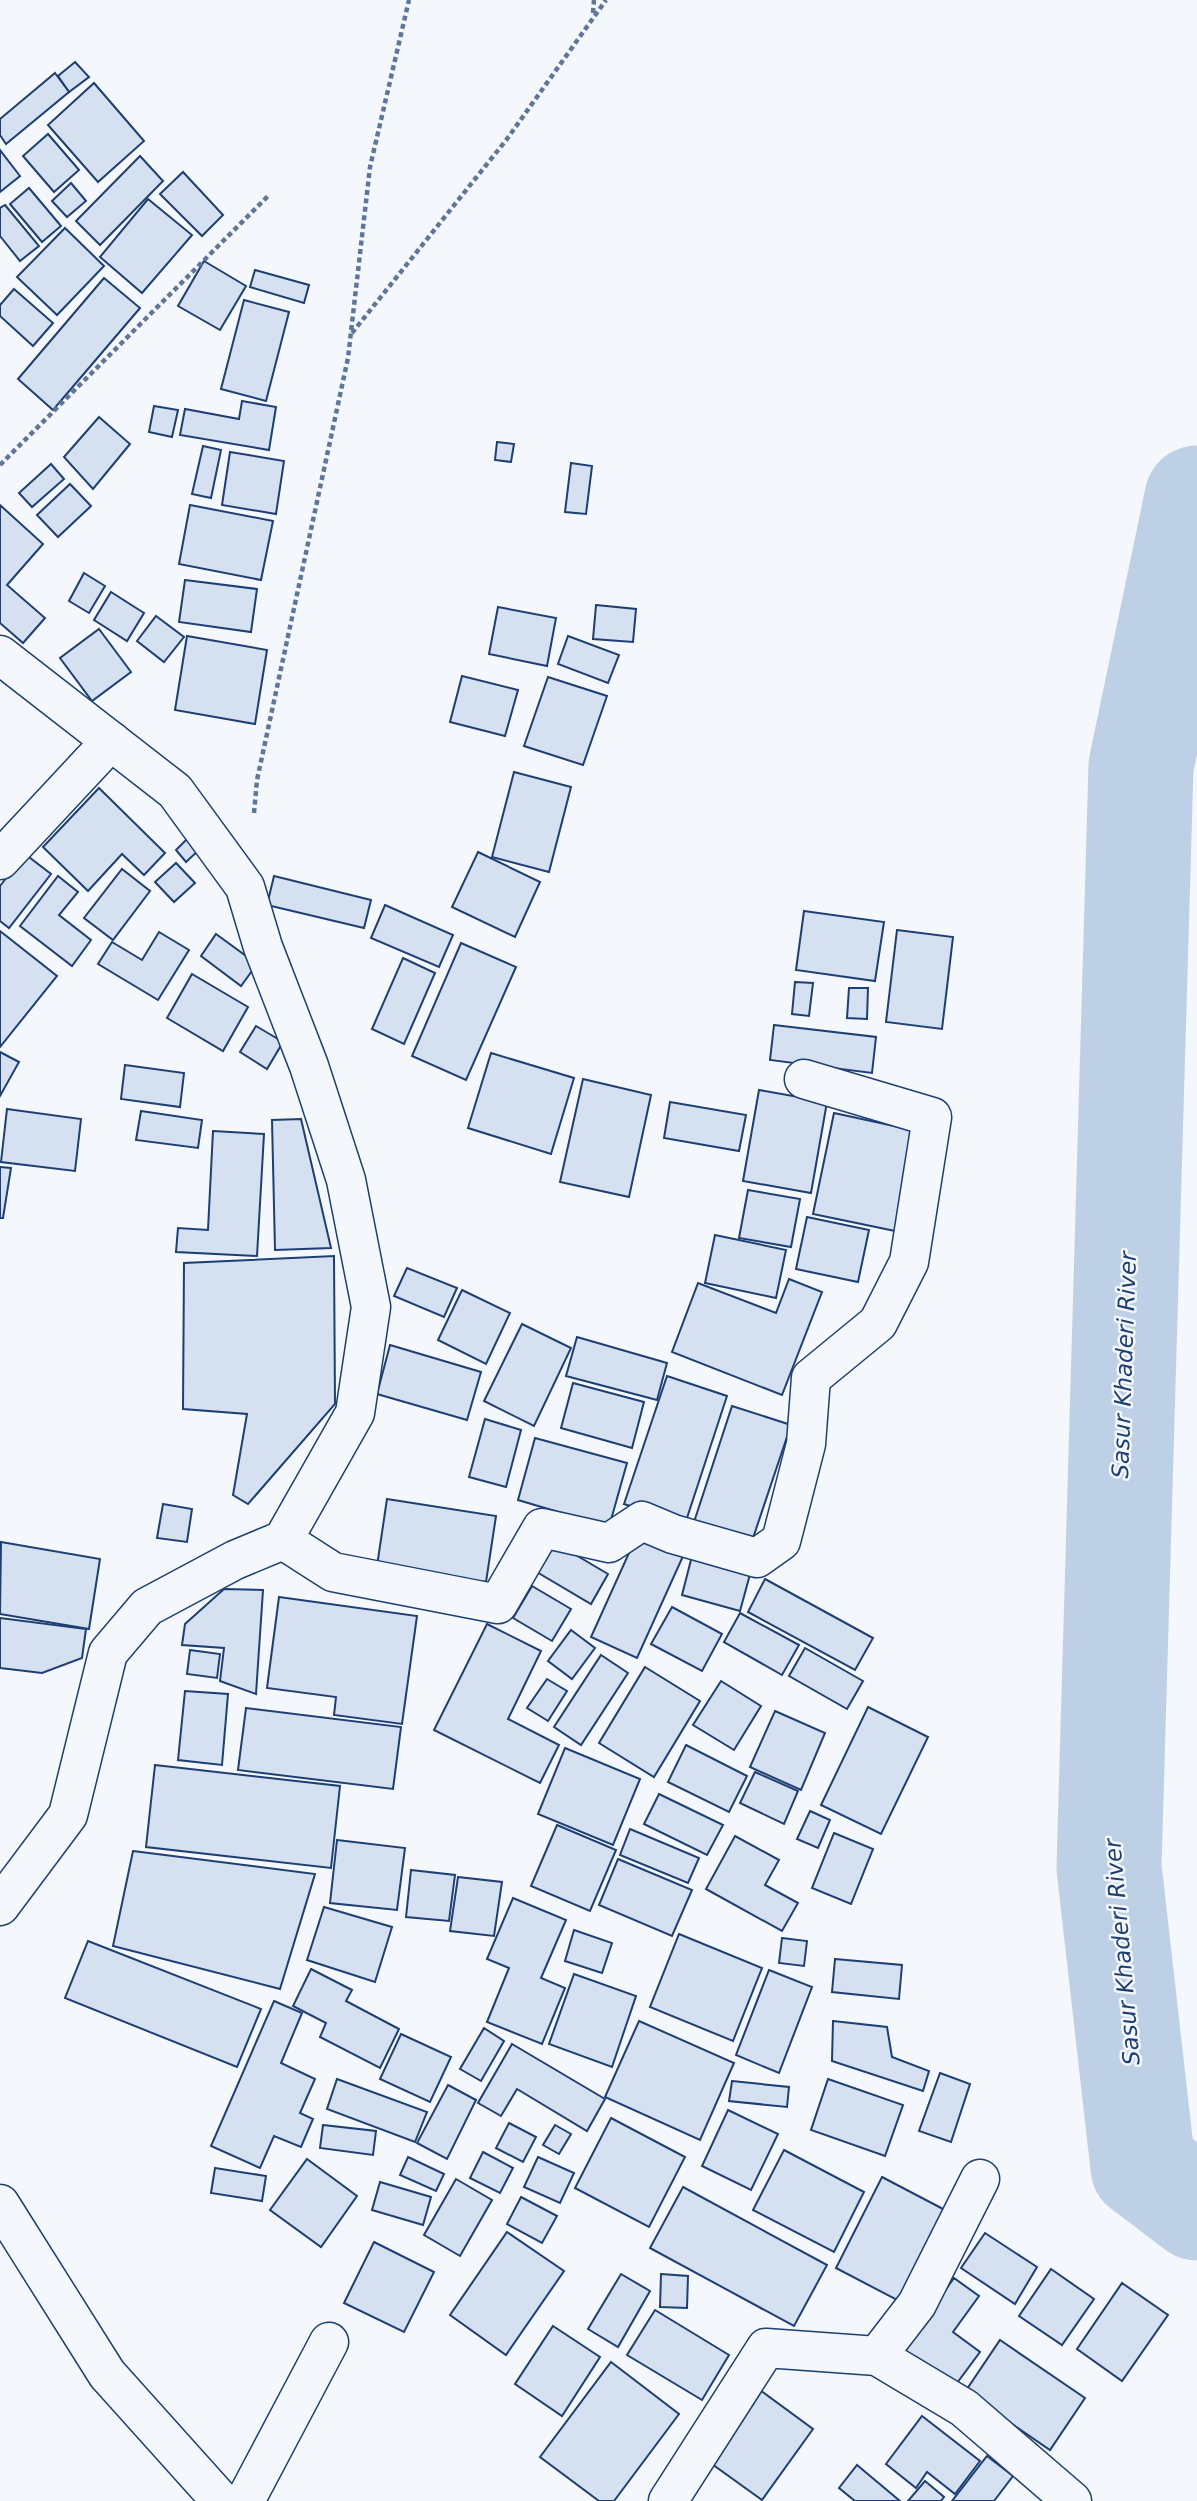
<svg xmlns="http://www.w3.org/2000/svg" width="1197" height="2501" font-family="'DejaVu Sans',sans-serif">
  <rect width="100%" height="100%" fill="#f4f7fb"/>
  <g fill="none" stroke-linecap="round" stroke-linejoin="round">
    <path stroke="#bed0e5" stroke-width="105" d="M1197 498 1141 766 1109 1867 1143 2167 1197 2208"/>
  </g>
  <g fill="#d5e0f0" stroke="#1d3f73" stroke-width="2">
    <path d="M75 62 89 77 69 92 58 76Z"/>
    <path d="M55 73 69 92 6 144 0 135V119Z"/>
    <path d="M94 83 144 141 98 182 48 125Z"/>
    <path d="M48 134 79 170 54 192 23 156Z"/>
    <path d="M0 150 20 176 0 192Z"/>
    <path d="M140 156 163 181 100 245 76 221Z"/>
    <path d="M183 172 223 215 202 236 160 194Z"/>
    <path d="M71 183 86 201 67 217 52 201Z"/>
    <path d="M29 188 61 226 42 242 10 204Z"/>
    <path d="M148 199 192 235 142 293 100 257Z"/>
    <path d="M5 205 39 246 20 261 0 236V208Z"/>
    <path d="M65 228 104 266 57 315 17 277Z"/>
    <path d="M204 261 246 286 220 330 178 306Z"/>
    <path d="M255 270 309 285 304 303 250 287Z"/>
    <path d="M104 278 140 308 53 410 18 379Z"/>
    <path d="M14 289 53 323 33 346 0 316V305Z"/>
    <path d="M244 300 289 312 266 401 221 389Z"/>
    <path d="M242 401 276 407 269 450 180 435 185 409 239 419Z"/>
    <path d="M154 406 178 410 172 437 149 432Z"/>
    <path d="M99 417 130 444 93 489 64 457Z"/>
    <path d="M497 442 514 444 511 462 495 460Z"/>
    <path d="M203 446 221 450 211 498 192 494Z"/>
    <path d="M230 452 284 461 276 514 222 505Z"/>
    <path d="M571 463 592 466 586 514 565 512Z"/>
    <path d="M51 464 64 479 32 507 19 493Z"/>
    <path d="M70 484 91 506 58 537 37 515Z"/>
    <path d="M0 505 43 544 7 585 45 618 23 643 0 623Z"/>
    <path d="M190 505 273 521 261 580 179 564Z"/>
    <path d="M84 573 105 586 89 613 69 601Z"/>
    <path d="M185 580 257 589 251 632 179 622Z"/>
    <path d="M111 592 144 613 127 641 94 620Z"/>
    <path d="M596 605 636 609 633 642 593 639Z"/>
    <path d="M498 607 556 618 547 666 489 654Z"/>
    <path d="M156 616 184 637 164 662 137 641Z"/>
    <path d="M99 629 131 672 92 701 60 658Z"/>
    <path d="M187 636 267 650 255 724 175 710Z"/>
    <path d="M568 636 619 655 608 683 558 664Z"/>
    <path d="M462 676 518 690 505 736 450 722Z"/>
    <path d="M548 677 607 696 583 765 524 746Z"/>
    <path d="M514 772 571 787 549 872 492 857Z"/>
    <path d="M99 788 165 853 144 875 122 854 88 891 43 847Z"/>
    <path d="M189 837 200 849 186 862 176 850Z"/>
    <path d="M478 852 540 882 515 937 452 907Z"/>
    <path d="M25 854 51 874 9 928 0 921V886Z"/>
    <path d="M176 863 195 883 174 902 155 882Z"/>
    <path d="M122 869 150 891 113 940 84 918Z"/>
    <path d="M58 876 78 892 59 915 91 940 72 966 20 926Z"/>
    <path d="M274 876 371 900 364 928 267 905Z"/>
    <path d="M385 905 453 935 439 967 371 938Z"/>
    <path d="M804 911 884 922 875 981 796 970Z"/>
    <path d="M897 930 953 937 942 1029 886 1022Z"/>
    <path d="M0 931 57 976 0 1047Z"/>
    <path d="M159 932 189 950 158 1000 98 964 112 942 142 960Z"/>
    <path d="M216 934 257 964 241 986 201 956Z"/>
    <path d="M461 943 516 967 466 1080 412 1056Z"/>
    <path d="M403 958 435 973 404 1044 372 1029Z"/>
    <path d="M192 974 248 1007 223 1051 167 1018Z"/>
    <path d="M795 982 813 983 809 1016 792 1014Z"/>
    <path d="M849 988H868L867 1019 847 1018Z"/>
    <path d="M774 1025 876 1037 872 1073 770 1060Z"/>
    <path d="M256 1026 283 1042 267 1069 240 1052Z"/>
    <path d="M0 1052 19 1062 0 1096Z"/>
    <path d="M491 1053 574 1078 551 1154 468 1128Z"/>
    <path d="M125 1065 184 1073 180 1107 121 1099Z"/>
    <path d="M583 1079 651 1095 629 1197 560 1182Z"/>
    <path d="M759 1090 827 1102 811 1193 743 1181Z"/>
    <path d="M670 1102 746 1115 739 1151 664 1138Z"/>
    <path d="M7 1109 81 1119 75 1171 1 1162Z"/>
    <path d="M141 1111 202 1120 198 1148 136 1140Z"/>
    <path d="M834 1113 922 1132 900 1232 813 1214Z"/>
    <path d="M301 1119 331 1248 275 1250 272 1120Z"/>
    <path d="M213 1131 264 1134 257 1256 176 1252 178 1228 208 1230Z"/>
    <path d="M0 1167 11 1168 3 1218H0Z"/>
    <path d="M748 1190 800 1199 791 1247 739 1238Z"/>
    <path d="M807 1217 869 1230 858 1282 796 1269Z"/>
    <path d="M715 1235 786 1250 776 1298 705 1283Z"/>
    <path d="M334 1256 335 1404 248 1504 233 1495 247 1414 183 1409 184 1263Z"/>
    <path d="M407 1268 457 1288 444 1317 394 1296Z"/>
    <path d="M789 1279 822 1292 782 1395 672 1352 698 1283 776 1313Z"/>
    <path d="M462 1290 510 1313 486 1364 438 1340Z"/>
    <path d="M522 1324 571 1348 534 1426 484 1401Z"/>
    <path d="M577 1337 667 1363 657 1400 566 1376Z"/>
    <path d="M390 1345 481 1372 467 1420 377 1394Z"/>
    <path d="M667 1376 727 1396 685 1524 624 1504Z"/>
    <path d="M573 1383 644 1402 632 1448 561 1428Z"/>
    <path d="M732 1406 791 1425 752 1541 694 1522Z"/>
    <path d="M485 1419 521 1430 506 1487 469 1477Z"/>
    <path d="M535 1438 627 1463 609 1527 518 1500Z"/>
    <path d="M387 1499 496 1516 486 1582 377 1566Z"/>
    <path d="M163 1504 192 1509 187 1542 157 1538Z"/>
    <path d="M638 1533 684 1554 637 1658 591 1637Z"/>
    <path d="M547 1538 608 1574 591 1604 530 1568Z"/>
    <path d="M1 1542 100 1559 89 1629 0 1614Z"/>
    <path d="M693 1552 752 1567 740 1611 682 1595Z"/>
    <path d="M765 1579 873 1638 855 1670 748 1612Z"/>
    <path d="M532 1586 571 1609 552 1641 513 1618Z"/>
    <path d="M224 1589 263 1590 256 1694 220 1681 224 1648 182 1645 185 1624Z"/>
    <path d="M279 1597 417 1616 402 1724 334 1715 336 1697 267 1688Z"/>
    <path d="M672 1607 722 1634 702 1671 651 1644Z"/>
    <path d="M740 1613 799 1645 782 1675 724 1642Z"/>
    <path d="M0 1618 86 1629 82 1658 42 1673 0 1668Z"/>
    <path d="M487 1624 541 1651 508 1719 559 1745 540 1783 434 1730Z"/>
    <path d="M571 1630 595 1648 572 1679 548 1661Z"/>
    <path d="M805 1648 863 1681 847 1709 789 1676Z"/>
    <path d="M190 1650 220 1654 217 1678 187 1674Z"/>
    <path d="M601 1655 628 1673 581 1745 554 1727Z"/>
    <path d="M645 1667 700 1701 654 1777 599 1743Z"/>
    <path d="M547 1679 567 1691 548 1721 527 1708Z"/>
    <path d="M721 1681 761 1706 734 1750 693 1725Z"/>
    <path d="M185 1691 228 1694 222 1765 178 1760Z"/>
    <path d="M868 1707 928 1737 881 1834 821 1805Z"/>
    <path d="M246 1708 401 1727 393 1789 238 1770Z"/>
    <path d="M775 1711 825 1733 801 1790 750 1767Z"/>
    <path d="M686 1745 747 1776 729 1812 668 1782Z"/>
    <path d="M565 1748 640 1779 613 1845 538 1814Z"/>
    <path d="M155 1765 340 1786 331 1868 146 1847Z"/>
    <path d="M755 1772 798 1791 784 1824 740 1803Z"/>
    <path d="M659 1794 723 1825 707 1855 644 1824Z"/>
    <path d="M810 1811 830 1820 818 1848 797 1839Z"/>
    <path d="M557 1825 616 1850 590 1911 531 1886Z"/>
    <path d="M630 1829 699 1858 688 1883 620 1855Z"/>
    <path d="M834 1833 873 1849 851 1904 812 1888Z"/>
    <path d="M735 1836 779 1860 765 1885 798 1903 782 1931 706 1889Z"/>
    <path d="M337 1840 405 1848 397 1910 330 1903Z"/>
    <path d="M133 1851 315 1874 280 1989 113 1946Z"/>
    <path d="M618 1859 692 1890 672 1936 599 1905Z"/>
    <path d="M411 1870 455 1875 449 1921 406 1917Z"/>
    <path d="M458 1877 502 1882 494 1936 450 1931Z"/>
    <path d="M513 1898 566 1920 541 1978 565 1988 542 2044 487 2022 509 1968 487 1959Z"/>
    <path d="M324 1907 392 1927 375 1982 307 1960Z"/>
    <path d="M574 1930 612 1943 602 1973 565 1961Z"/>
    <path d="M679 1934 762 1968 733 2041 650 2007Z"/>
    <path d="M782 1938 807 1941 804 1966 779 1963Z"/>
    <path d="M88 1941 261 2009 237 2067 65 1998Z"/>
    <path d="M835 1959 902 1965 899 1999 832 1992Z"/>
    <path d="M311 1969 352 1990 346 2001 399 2029 380 2068 320 2037 326 2023 293 2006Z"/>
    <path d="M769 1970 812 1987 779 2073 736 2055Z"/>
    <path d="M574 1974 636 1996 612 2067 549 2044Z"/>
    <path d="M274 2001 302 2013 281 2063 315 2079 300 2113 313 2119 301 2147 274 2136 260 2168 211 2146Z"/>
    <path d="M639 2021 734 2063 700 2140 605 2097Z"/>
    <path d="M833 2021 887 2027 892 2057 929 2071 923 2091 832 2061Z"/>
    <path d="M484 2028 504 2041 481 2081 460 2069Z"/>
    <path d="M401 2034 451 2057 430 2102 380 2079Z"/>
    <path d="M512 2044 605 2099 587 2131 517 2089 501 2116 478 2103Z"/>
    <path d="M940 2073 970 2084 951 2142 919 2131Z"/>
    <path d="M337 2079 427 2112 415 2142 327 2109Z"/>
    <path d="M828 2079 903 2105 885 2156 811 2130Z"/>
    <path d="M732 2081 789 2087 787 2107 729 2101Z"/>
    <path d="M448 2085 476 2100 447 2159 417 2143Z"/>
    <path d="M728 2110 778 2134 751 2190 702 2166Z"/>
    <path d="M611 2118 685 2157 649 2227 575 2188Z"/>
    <path d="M509 2123 536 2137 523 2162 496 2148Z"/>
    <path d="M323 2125 376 2131 373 2155 320 2148Z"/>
    <path d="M555 2125 571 2134 559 2154 543 2145Z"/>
    <path d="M784 2150 864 2192 834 2252 753 2210Z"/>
    <path d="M483 2152 513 2168 500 2193 470 2178Z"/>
    <path d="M408 2157 444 2174 436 2191 400 2175Z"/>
    <path d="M538 2157 574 2173 560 2203 524 2187Z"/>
    <path d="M307 2159 357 2196 321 2247 270 2210Z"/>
    <path d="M215 2168 266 2176 262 2201 211 2193Z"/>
    <path d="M882 2177 945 2210 899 2301 836 2268Z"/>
    <path d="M456 2179 492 2200 460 2256 424 2235Z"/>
    <path d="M380 2182 431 2197 423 2225 372 2210Z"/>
    <path d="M683 2187 827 2265 794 2326 650 2248Z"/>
    <path d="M521 2197 557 2216 542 2243 507 2224Z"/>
    <path d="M507 2232 564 2271 506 2355 450 2315Z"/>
    <path d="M985 2233 1037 2267 1015 2304 961 2268Z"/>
    <path d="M374 2242 434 2272 404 2332 344 2303Z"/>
    <path d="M1051 2269 1094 2299 1062 2345 1019 2316Z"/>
    <path d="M621 2274 650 2291 618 2347 588 2329Z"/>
    <path d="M661 2274 688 2276 687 2308 660 2307Z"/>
    <path d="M954 2278 979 2296 953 2332 980 2352 954 2387 903 2349Z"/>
    <path d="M1122 2283 1168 2315 1122 2381 1077 2349Z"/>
    <path d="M655 2310 729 2355 702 2400 627 2355Z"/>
    <path d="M553 2326 600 2357 562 2416 515 2384Z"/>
    <path d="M1000 2340 1085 2398 1050 2450 965 2392Z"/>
    <path d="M611 2362 679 2414 614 2501H599L540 2457Z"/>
    <path d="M756 2387 813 2429 762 2500 705 2459Z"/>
    <path d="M922 2416 980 2461 955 2494 927 2472 916 2488 886 2464Z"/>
    <path d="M987 2456 1013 2476 994 2501H952Z"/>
    <path d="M857 2465 900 2501H855L839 2488Z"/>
    <path d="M925 2481 944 2497 941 2501H908Z"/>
  </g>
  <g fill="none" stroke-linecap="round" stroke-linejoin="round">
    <defs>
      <g id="minor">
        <path d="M0 655 175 791 245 887 263 947 309 1066 346 1180 371 1307 355 1413 283 1540 235 1560 147 1607 108 1653 68 1815 0 1906"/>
        <path d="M0 860 111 741"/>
        <path d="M283 1540 333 1572 498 1604 542 1528 609 1543 642 1521 673 1534 757 1558 781 1541 806 1444 811 1378 878 1323 909 1262 932 1117 804 1079"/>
        <path d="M0 2204 107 2374 221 2501"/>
        <path d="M877 2356 917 2304 980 2179"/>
        <path d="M245 2501 329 2342"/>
        <path d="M668 2501 766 2348 877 2356 964 2408 1072 2501"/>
      </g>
    </defs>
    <use href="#minor" stroke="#1d3f73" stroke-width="41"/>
    <g stroke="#5e769c" stroke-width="4.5" stroke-dasharray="5 3.5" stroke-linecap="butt">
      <path d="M593 13 594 0"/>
      <path d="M352 333 507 139 606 0"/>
      <path d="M0 465 268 196"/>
      <path d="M254 813 257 780 348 358 370 167 409 0"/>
    </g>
    <use href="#minor" stroke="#f4f7fb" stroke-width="38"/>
  </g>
  <g text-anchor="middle" stroke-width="5" stroke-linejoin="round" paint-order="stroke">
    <g font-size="23" font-style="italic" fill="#1d3f73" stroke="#f4f7fb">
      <text transform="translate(1124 1365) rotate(-88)" y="8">Sasur Khaderi River</text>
      <text transform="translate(1122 1952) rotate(-95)" y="8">Sasur Khaderi River</text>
    </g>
  </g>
</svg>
